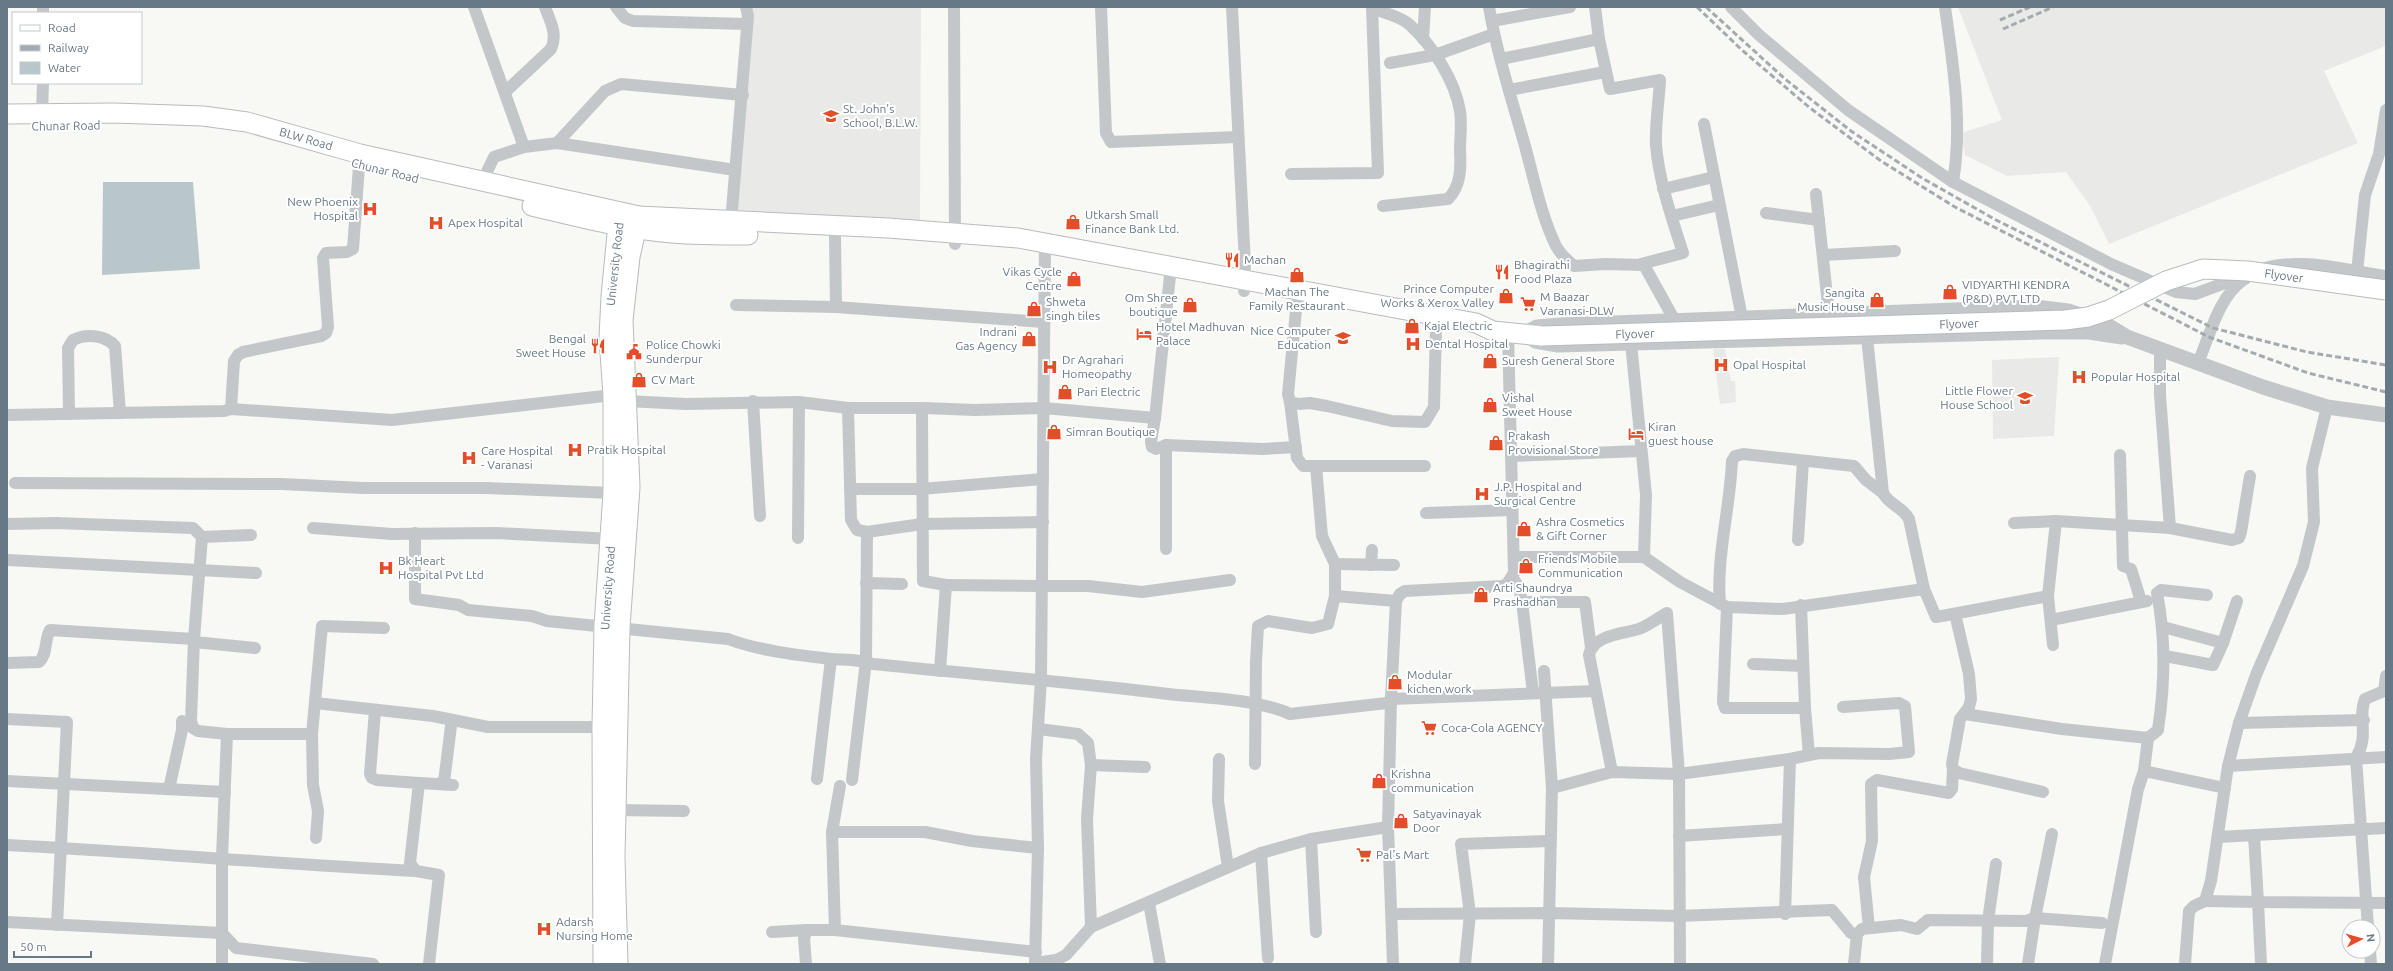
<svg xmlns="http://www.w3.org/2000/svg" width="2393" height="971" font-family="Ubuntu,sans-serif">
  <rect width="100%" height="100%" fill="#f8f8f5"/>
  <g fill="#e9e9e8">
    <path d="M746 7H921L920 223 736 215Z"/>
    <path d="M1958 7H2386V46L2324 71 2358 143 2109 244 2090 206 2066 172 2007 176 1965 155 1961 133 2002 120Z"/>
    <path d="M1713 349H1725L1731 381H1735L1736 402 1720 404Z"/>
    <path d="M2059 357 2054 436 1993 439 1992 360Z"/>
  </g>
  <path fill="#b9c7ca" d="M103 182H193L200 269 102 275Z"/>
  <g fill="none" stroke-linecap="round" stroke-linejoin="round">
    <defs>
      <g id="primary">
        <path d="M7 114 114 113 203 116 247 122 360 154 639 216 888 228 1018 238 1476 323 1493 331 1542 336"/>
        <path d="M532 206C578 217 624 229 672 233 697 235 723 235 748 235"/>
        <path d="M603 964 602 727 604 626 613 493V395L609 338 611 296 619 214"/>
        <path d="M618 964 615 857 620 627 630 487 623 320 630 257 639 216"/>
      </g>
    </defs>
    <use href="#primary" stroke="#b6bbbe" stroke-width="21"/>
    <g stroke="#c3c7ca" stroke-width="12">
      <path d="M43 7V13"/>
      <path d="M474 7 524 147 494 157 482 182"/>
      <path d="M616 7 625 18 633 21 747 24"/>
      <path d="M954 7 955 244"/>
      <path d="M1101 7 1106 133 1111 142 1238 137"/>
      <path d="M1232 7 1245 264 1244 291"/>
      <path d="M1373 7C1385 15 1399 15 1410 25 1433 46 1455 81 1460 111 1462 124 1460 138 1460 151 1461 168 1461 186 1448 199L1383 206"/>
      <path d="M1489 7C1497 54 1512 100 1525 146 1534 179 1541 215 1556 246 1560 254 1567 260 1574 266L1605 264 1644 265 1675 321"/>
      <path d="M1595 7 1599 39 1610 89 1660 80C1659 101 1655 124 1656 145 1659 182 1672 218 1683 253L1641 264"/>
      <path d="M1731 7 1759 35 1848 110 1953 182 2111 264 2176 292 2195 294 2222 284 2245 279"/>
      <path d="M1945 7C1953 65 1963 124 1953 182"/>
      <path d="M1492 21 1570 7"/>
      <path d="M1423 39 1425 7"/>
      <path d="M1501 59 1599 39"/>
      <path d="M1390 63 1435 55 1494 34"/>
      <path d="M1509 90 1605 72"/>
      <path d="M505 92 551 49C558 34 550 21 545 7"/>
      <path d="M42 114 43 83"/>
      <path d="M1704 124 1742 318"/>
      <path d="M557 143 735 170"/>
      <path d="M524 147 557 143 605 91 621 84 743 95"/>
      <path d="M1291 174 1378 173 1372 7"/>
      <path d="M1663 189 1714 177"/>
      <path d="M1816 194 1829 314"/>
      <path d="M1766 213 1819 220"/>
      <path d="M1672 216 1719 205"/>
      <path d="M731 222 748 16 746 7"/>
      <path d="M1824 255 1895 251"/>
      <path d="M2259 270C2297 256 2346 270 2386 276"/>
      <path d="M2357 272 2365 195 2379 154 2386 110"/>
      <path d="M1297 300 1288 394 1290 402 1299 404 1310 403 1327 406 1392 421 1425 422 1434 407 1436 327"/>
      <path d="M736 305 836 307 835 237"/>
      <path d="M836 307 1043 322"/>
      <path d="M1867 337 1883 493C1889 505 1903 507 1909 519L1924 589 1936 617 1953 614 1956 618 1969 674 1971 699 1969 707 1960 719 1952 764 1953 769 1959 773 2043 792"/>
      <path d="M1631 343 1646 495 1644 557"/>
      <path d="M2160 349V395L2170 528"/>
      <path d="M2198 363C2210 335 2218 298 2243 280"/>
      <path d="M627 401 685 404 799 402 848 408 851 520 857 530 867 532 922 524 1043 522"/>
      <path d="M753 401 760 516"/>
      <path d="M1290 402 1297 458 1303 466H1425"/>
      <path d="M848 408H924"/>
      <path d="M231 409 392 420 613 395"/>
      <path d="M69 414 68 348 73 340C86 333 105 335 115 346L120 413"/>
      <path d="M7 415 224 411 231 409 234 361 238 355 243 352 321 336 326 333 328 327 323 258 326 253 347 252 353 249 359 166"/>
      <path d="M1166 445 1262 449 1296 447"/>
      <path d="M2120 455 2123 566 2131 569 2141 601"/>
      <path d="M1511 456 1641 451"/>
      <path d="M1316 466 1322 536 1335 564V596"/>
      <path d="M15 483 282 484 363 488H486L613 493"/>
      <path d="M850 489H921L1043 479"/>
      <path d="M1426 513 1512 510"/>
      <path d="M2014 523 2056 521 2170 528 2232 540 2239 538 2241 532 2250 476"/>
      <path d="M7 524 55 523 193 528 202 537 194 639 191 721 193 728 198 731 227 734 222 858V964"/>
      <path d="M313 528 392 534 496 533 612 539"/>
      <path d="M415 533V599L459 605 468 610 532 616 547 621 728 639C760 651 797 655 831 659 845 660 860 659 873 664 972 674 1070 682 1168 694 1205 698 1257 699 1290 714L1387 703 1391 699 1596 691"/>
      <path d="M202 537 251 535"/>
      <path d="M798 538 799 402"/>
      <path d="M1798 540 1803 461"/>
      <path d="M1166 549V445L1156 449 1152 447 1151 442 1155 418 1170 276"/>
      <path d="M1515 557H1644L1680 582 1727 607 1783 609 1924 589"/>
      <path d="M8 560 256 573"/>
      <path d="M1335 564 1394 565"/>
      <path d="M1371 565 1372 550"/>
      <path d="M1512 577 1519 587 1522 602 1533 693"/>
      <path d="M866 583 902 584"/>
      <path d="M946 585 1038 586"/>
      <path d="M1041 586H1088L1142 592 1230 580"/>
      <path d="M1522 602H1585L1591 648"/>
      <path d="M1720 604C1716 557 1730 509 1732 461L1735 456 1743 454 1854 466 1866 480 1883 493"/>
      <path d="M1801 605 1805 708 1809 755"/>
      <path d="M1727 607 1723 702 1725 708H1805"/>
      <path d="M1953 614 2048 596"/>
      <path d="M2051 620 2147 601"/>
      <path d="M2163 627 2223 643"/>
      <path d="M194 642 255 648"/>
      <path d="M2053 645 2048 596 2056 521"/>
      <path d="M2165 656 2213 665 2223 643 2237 601"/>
      <path d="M7 663 39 662C48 654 44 640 50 630L194 639"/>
      <path d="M1753 664 1803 666"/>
      <path d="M940 671 946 585 923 581 922 412 924 408 975 410 1044 408 1155 418"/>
      <path d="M1544 671 1552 788"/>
      <path d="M315 703 433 716 488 727H602"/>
      <path d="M375 710 370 774 372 778 377 780 419 783 410 863 416 871 439 875 429 964"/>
      <path d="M1965 714 2062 729 2148 738 2144 771 2225 788"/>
      <path d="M7 719 67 722 57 925"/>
      <path d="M2239 723 2364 720"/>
      <path d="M1039 729 1078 734 1088 743 1091 765 1087 819 1091 927"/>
      <path d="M227 734H312L322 626 384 628"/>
      <path d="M312 734 313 785 318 811 316 838"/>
      <path d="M2148 738 2158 730C2165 684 2166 639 2157 593L2161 590 2207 595"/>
      <path d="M1219 759 1218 801 1228 867"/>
      <path d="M1255 764 1256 661 1258 626 1268 621 1312 628 1328 624 1335 596 1396 601"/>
      <path d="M1091 765 1145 767"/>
      <path d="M2228 766 2386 757"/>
      <path d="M1612 772 1589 655C1593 635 1622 634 1639 629 1649 625 1658 618 1667 613L1679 774 1680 964"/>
      <path d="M817 779 831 659"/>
      <path d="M852 780 866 661 867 532"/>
      <path d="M7 781 225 792"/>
      <path d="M419 783 453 785"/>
      <path d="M437 784 444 782 451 726"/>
      <path d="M169 789 182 730V721"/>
      <path d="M616 810 684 811"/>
      <path d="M832 832H925L972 841 1038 848"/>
      <path d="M2254 835 2258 902 2386 903"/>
      <path d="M1679 836 1786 829"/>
      <path d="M2218 837 2386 828"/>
      <path d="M1311 839 1316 932"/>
      <path d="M7 845C143 852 279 864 416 871"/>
      <path d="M1261 853 1268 958"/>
      <path d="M2205 901 2258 902 2261 964"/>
      <path d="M1149 903 1160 964"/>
      <path d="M1392 914 1549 913 1679 916 1832 910 1851 933"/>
      <path d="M1785 914 1790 759"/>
      <path d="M7 922 222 933 236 948 373 964"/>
      <path d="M2368 927 2356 758C2370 734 2357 720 2365 699L2384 691 2386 676"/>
      <path d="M1869 928 1864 877 1872 841 1871 784 1877 780 1949 793 1952 789 1953 769"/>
      <path d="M835 930 832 832 840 786"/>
      <path d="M772 932 807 930"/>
      <path d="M2370 951 2371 964"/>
      <path d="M1035 963 1056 960 1066 955 1091 927 1261 853 1311 839 1388 827"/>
      <path d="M806 964 804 938 807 930H835L1036 952"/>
      <path d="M1035 964 1038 848 1036 759 1041 679 1045 242"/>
      <path d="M1393 964 1388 827 1391 699 1396 601 1400 594 1405 591 1502 586 1507 584 1514 573 1508 333"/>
      <path d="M1465 964 1470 914 1461 844 1550 841"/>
      <path d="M1548 964 1552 788 1612 772 1679 774 1790 759 1819 753 1889 754 1909 752 1905 706 1899 703 1843 707"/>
      <path d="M1854 964 1857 934 1862 929 1901 925 1917 929 1928 920 2026 921 2035 918 2102 923"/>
      <path d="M1987 964 1988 921 1996 864"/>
      <path d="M2028 964 2035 918 2052 834"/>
      <path d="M2105 964 2138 789 2144 771"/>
      <path d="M2185 964 2189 911 2194 906 2205 901 2211 881 2228 766 2239 723 2256 675 2303 566 2314 522 2312 468 2327 407"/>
    </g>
    <g stroke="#c3c7ca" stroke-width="15">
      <path d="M1529 331 1537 327 1560 325 2035 307 2068 311 2102 322 2127 337 2263 387 2327 407 2386 415"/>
      <path d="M1535 341 1558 345 2042 332H2089L2122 337"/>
    </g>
    <use href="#primary" stroke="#fff" stroke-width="19"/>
    <g stroke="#a4abb0" stroke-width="3" stroke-dasharray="6 3" stroke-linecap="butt">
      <path d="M1697 7 1743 51 1810 108 1881 161 1955 207 2209 337 2308 373 2386 392"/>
      <path d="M1706 7 1785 79 1851 131 1922 178 1996 220 2213 328 2307 352 2386 365"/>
      <path d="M2000 20 2030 7"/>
      <path d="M2003 29 2053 7"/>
    </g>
    <defs>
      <path id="primary-bridge" d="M1542 336 2065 320 2088 317 2109 310 2166 281 2203 269 2248 271 2386 290"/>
    </defs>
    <use href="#primary-bridge" stroke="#b6bbbe" stroke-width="21" stroke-linecap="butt"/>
    <use href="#primary-bridge" stroke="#fff" stroke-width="19"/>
  </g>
  <defs>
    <symbol id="school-bare" viewBox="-9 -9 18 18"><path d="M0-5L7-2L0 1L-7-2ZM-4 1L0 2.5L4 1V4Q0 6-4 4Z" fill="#e34e2a" stroke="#fff" stroke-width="2.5" paint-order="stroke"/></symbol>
    <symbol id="hospital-bare" viewBox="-9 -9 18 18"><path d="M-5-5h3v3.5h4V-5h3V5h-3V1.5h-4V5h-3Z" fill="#e34e2a" stroke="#fff" stroke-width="2.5" paint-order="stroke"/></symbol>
    <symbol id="shop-bare" viewBox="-9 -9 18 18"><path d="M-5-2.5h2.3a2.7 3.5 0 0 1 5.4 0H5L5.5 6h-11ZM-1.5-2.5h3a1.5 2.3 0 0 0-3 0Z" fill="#e34e2a" stroke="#fff" stroke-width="2.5" paint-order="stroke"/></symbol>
    <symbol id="restaurant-bare" viewBox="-9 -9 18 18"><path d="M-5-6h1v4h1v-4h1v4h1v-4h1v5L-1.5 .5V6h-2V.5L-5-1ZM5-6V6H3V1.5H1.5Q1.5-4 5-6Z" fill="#e34e2a" stroke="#fff" stroke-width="2.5" paint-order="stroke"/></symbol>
    <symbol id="supermarket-bare" viewBox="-9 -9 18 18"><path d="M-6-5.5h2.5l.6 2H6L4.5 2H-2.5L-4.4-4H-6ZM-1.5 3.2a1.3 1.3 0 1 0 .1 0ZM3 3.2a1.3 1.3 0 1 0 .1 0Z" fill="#e34e2a" stroke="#fff" stroke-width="2.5" paint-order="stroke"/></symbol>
    <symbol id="hotel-bare" viewBox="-9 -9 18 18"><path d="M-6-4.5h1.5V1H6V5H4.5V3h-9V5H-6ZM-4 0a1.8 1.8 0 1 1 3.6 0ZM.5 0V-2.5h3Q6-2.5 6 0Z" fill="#e34e2a" stroke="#fff" stroke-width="2.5" paint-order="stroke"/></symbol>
    <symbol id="civic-bare" viewBox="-9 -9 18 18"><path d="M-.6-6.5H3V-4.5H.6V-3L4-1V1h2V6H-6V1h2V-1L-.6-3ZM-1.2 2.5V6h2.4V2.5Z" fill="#e34e2a" stroke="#fff" stroke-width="2.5" paint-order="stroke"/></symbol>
  </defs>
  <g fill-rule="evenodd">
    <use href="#school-bare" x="820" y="105" width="22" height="22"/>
    <use href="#hospital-bare" x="359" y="198" width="22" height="22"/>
    <use href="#shop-bare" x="1062" y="211" width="22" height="22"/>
    <use href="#hospital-bare" x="425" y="212" width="22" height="22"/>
    <use href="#restaurant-bare" x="1221" y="249" width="22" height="22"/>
    <use href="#restaurant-bare" x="1491" y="261" width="22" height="22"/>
    <use href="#shop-bare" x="1286" y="264" width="22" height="22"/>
    <use href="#shop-bare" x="1063" y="268" width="22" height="22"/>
    <use href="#shop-bare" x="1939" y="281" width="22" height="22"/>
    <use href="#shop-bare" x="1495" y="285" width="22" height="22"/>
    <use href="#shop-bare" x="1866" y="289" width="22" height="22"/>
    <use href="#supermarket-bare" x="1517" y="293" width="22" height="22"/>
    <use href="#shop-bare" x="1179" y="294" width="22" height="22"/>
    <use href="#shop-bare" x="1023" y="298" width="22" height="22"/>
    <use href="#shop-bare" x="1401" y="315" width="22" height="22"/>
    <use href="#hotel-bare" x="1133" y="323" width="22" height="22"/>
    <use href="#school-bare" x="1332" y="327" width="22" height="22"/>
    <use href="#shop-bare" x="1018" y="328" width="22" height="22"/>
    <use href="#hospital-bare" x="1402" y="333" width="22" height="22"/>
    <use href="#restaurant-bare" x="587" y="335" width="22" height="22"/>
    <use href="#civic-bare" x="623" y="341" width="22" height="22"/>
    <use href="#shop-bare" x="1479" y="350" width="22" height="22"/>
    <use href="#hospital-bare" x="1710" y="354" width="22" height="22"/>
    <use href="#hospital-bare" x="1039" y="356" width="22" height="22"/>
    <use href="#hospital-bare" x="2068" y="366" width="22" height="22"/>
    <use href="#shop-bare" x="628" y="369" width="22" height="22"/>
    <use href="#shop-bare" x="1054" y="381" width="22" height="22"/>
    <use href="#school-bare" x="2014" y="387" width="22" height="22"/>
    <use href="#shop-bare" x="1479" y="394" width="22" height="22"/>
    <use href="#shop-bare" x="1043" y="421" width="22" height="22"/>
    <use href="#hotel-bare" x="1625" y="423" width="22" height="22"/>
    <use href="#shop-bare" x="1485" y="432" width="22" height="22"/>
    <use href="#hospital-bare" x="564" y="439" width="22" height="22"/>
    <use href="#hospital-bare" x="458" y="447" width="22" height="22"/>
    <use href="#hospital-bare" x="1471" y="483" width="22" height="22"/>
    <use href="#shop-bare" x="1513" y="518" width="22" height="22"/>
    <use href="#shop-bare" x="1515" y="555" width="22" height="22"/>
    <use href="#hospital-bare" x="375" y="557" width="22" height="22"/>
    <use href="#shop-bare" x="1470" y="584" width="22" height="22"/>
    <use href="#shop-bare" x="1384" y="671" width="22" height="22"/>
    <use href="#supermarket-bare" x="1418" y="717" width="22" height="22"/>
    <use href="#shop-bare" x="1368" y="770" width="22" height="22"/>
    <use href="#shop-bare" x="1390" y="810" width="22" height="22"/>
    <use href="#supermarket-bare" x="1353" y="844" width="22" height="22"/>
    <use href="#hospital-bare" x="533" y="918" width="22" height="22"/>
  </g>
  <g text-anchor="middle" stroke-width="4" stroke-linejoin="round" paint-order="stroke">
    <g font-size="12" fill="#677986" stroke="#fff" text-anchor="start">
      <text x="843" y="113">St. John's<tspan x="843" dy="14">School, B.L.W.</tspan></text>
      <text x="358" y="206" text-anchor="end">New Phoenix<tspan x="358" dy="14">Hospital</tspan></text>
      <text x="1085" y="219">Utkarsh Small<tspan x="1085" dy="14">Finance Bank Ltd.</tspan></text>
      <text x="448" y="227">Apex Hospital</text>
      <text x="1244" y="264">Machan</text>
      <text x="1514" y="269">Bhagirathi<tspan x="1514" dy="14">Food Plaza</tspan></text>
      <text x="1062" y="276" text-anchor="end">Vikas Cycle<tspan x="1062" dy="14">Centre</tspan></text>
      <text x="1962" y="289">VIDYARTHI KENDRA<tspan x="1962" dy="14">(P&amp;D) PVT LTD</tspan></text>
      <text x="1494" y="293" text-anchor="end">Prince Computer<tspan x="1494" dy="14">Works &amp; Xerox Valley</tspan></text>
      <text x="1297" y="296" text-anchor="middle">Machan The<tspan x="1297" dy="14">Family Restaurant</tspan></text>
      <text x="1865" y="297" text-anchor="end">Sangita<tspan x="1865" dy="14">Music House</tspan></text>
      <text x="1540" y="301">M Baazar<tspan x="1540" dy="14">Varanasi-DLW</tspan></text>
      <text x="1178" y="302" text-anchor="end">Om Shree<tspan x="1178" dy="14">boutique</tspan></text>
      <text x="1046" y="306">Shweta<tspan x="1046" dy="14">singh tiles</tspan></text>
      <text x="1424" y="330">Kajal Electric</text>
      <text x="1156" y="331">Hotel Madhuvan<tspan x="1156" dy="14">Palace</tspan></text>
      <text x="1331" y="335" text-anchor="end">Nice Computer<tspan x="1331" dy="14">Education</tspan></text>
      <text x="1017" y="336" text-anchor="end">Indrani<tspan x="1017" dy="14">Gas Agency</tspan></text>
      <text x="586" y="343" text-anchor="end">Bengal<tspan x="586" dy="14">Sweet House</tspan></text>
      <text x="1425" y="348">Dental Hospital</text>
      <text x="646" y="349">Police Chowki<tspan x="646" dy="14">Sunderpur</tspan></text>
      <text x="1062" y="364">Dr Agrahari<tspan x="1062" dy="14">Homeopathy</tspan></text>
      <text x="1502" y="365">Suresh General Store</text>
      <text x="1733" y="369">Opal Hospital</text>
      <text x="2091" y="381">Popular Hospital</text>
      <text x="651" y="384">CV Mart</text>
      <text x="2013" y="395" text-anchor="end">Little Flower<tspan x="2013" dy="14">House School</tspan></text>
      <text x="1077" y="396">Pari Electric</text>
      <text x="1502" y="402">Vishal<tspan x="1502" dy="14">Sweet House</tspan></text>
      <text x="1648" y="431">Kiran<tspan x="1648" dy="14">guest house</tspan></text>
      <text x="1066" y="436">Simran Boutique</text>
      <text x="1508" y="440">Prakash<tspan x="1508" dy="14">Provisional Store</tspan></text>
      <text x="587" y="454">Pratik Hospital</text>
      <text x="481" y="455">Care Hospital<tspan x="481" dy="14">- Varanasi</tspan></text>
      <text x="1494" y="491">J.P. Hospital and<tspan x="1494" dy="14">Surgical Centre</tspan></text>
      <text x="1536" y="526">Ashra Cosmetics<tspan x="1536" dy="14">&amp; Gift Corner</tspan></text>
      <text x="1538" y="563">Friends Mobile<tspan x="1538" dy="14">Communication</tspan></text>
      <text x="398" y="565">Bk Heart<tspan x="398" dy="14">Hospital Pvt Ltd</tspan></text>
      <text x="1493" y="592">Arti Shaundrya<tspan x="1493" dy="14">Prashadhan</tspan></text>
      <text x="1407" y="679">Modular<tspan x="1407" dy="14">kichen work</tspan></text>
      <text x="1441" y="732">Coca-Cola AGENCY</text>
      <text x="1391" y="778">Krishna<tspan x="1391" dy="14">communication</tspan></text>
      <text x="1413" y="818">Satyavinayak<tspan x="1413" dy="14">Door</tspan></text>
      <text x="1376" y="859">Pal's Mart</text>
      <text x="556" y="926">Adarsh<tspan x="556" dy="14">Nursing Home</tspan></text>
    </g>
    <g font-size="12" fill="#677986" stroke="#fff">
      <text transform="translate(66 126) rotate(-1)" y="4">Chunar Road</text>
      <text transform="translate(306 139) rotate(16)" y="4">BLW Road</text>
      <text transform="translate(385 171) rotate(14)" y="4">Chunar Road</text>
      <text transform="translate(615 264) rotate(-84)" y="4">University Road</text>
      <text transform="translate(2284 276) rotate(8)" y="4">Flyover</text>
      <text transform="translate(1959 324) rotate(-2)" y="4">Flyover</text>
      <text transform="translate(1635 334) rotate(-2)" y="4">Flyover</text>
      <text transform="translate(608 588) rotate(-86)" y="4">University Road</text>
    </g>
  </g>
  <rect width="2393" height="971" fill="none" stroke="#677986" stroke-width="16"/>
  <rect x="12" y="12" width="130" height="72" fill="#ffffff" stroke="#c2c9cf"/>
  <rect x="20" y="25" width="20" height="6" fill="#ffffff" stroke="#c2c9cf"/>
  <text x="48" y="32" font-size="12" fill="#677986">Road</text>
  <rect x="20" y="45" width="20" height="6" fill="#a4abb0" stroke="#c2c9cf"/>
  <text x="48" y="52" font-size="12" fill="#677986">Railway</text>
  <rect x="20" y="62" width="20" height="12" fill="#b9c7ca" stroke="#c2c9cf"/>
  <text x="48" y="72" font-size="12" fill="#677986">Water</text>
  <g transform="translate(2361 939) rotate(84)"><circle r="19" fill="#ffffff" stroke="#c2c9cf"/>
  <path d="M0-3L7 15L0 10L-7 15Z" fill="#e34e2a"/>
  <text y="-6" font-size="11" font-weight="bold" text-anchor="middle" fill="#677986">N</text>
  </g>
  <path d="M14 951v6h77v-6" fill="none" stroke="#677986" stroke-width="2"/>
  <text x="20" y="951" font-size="12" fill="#677986" stroke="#ffffff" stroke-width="3" paint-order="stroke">50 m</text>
</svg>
